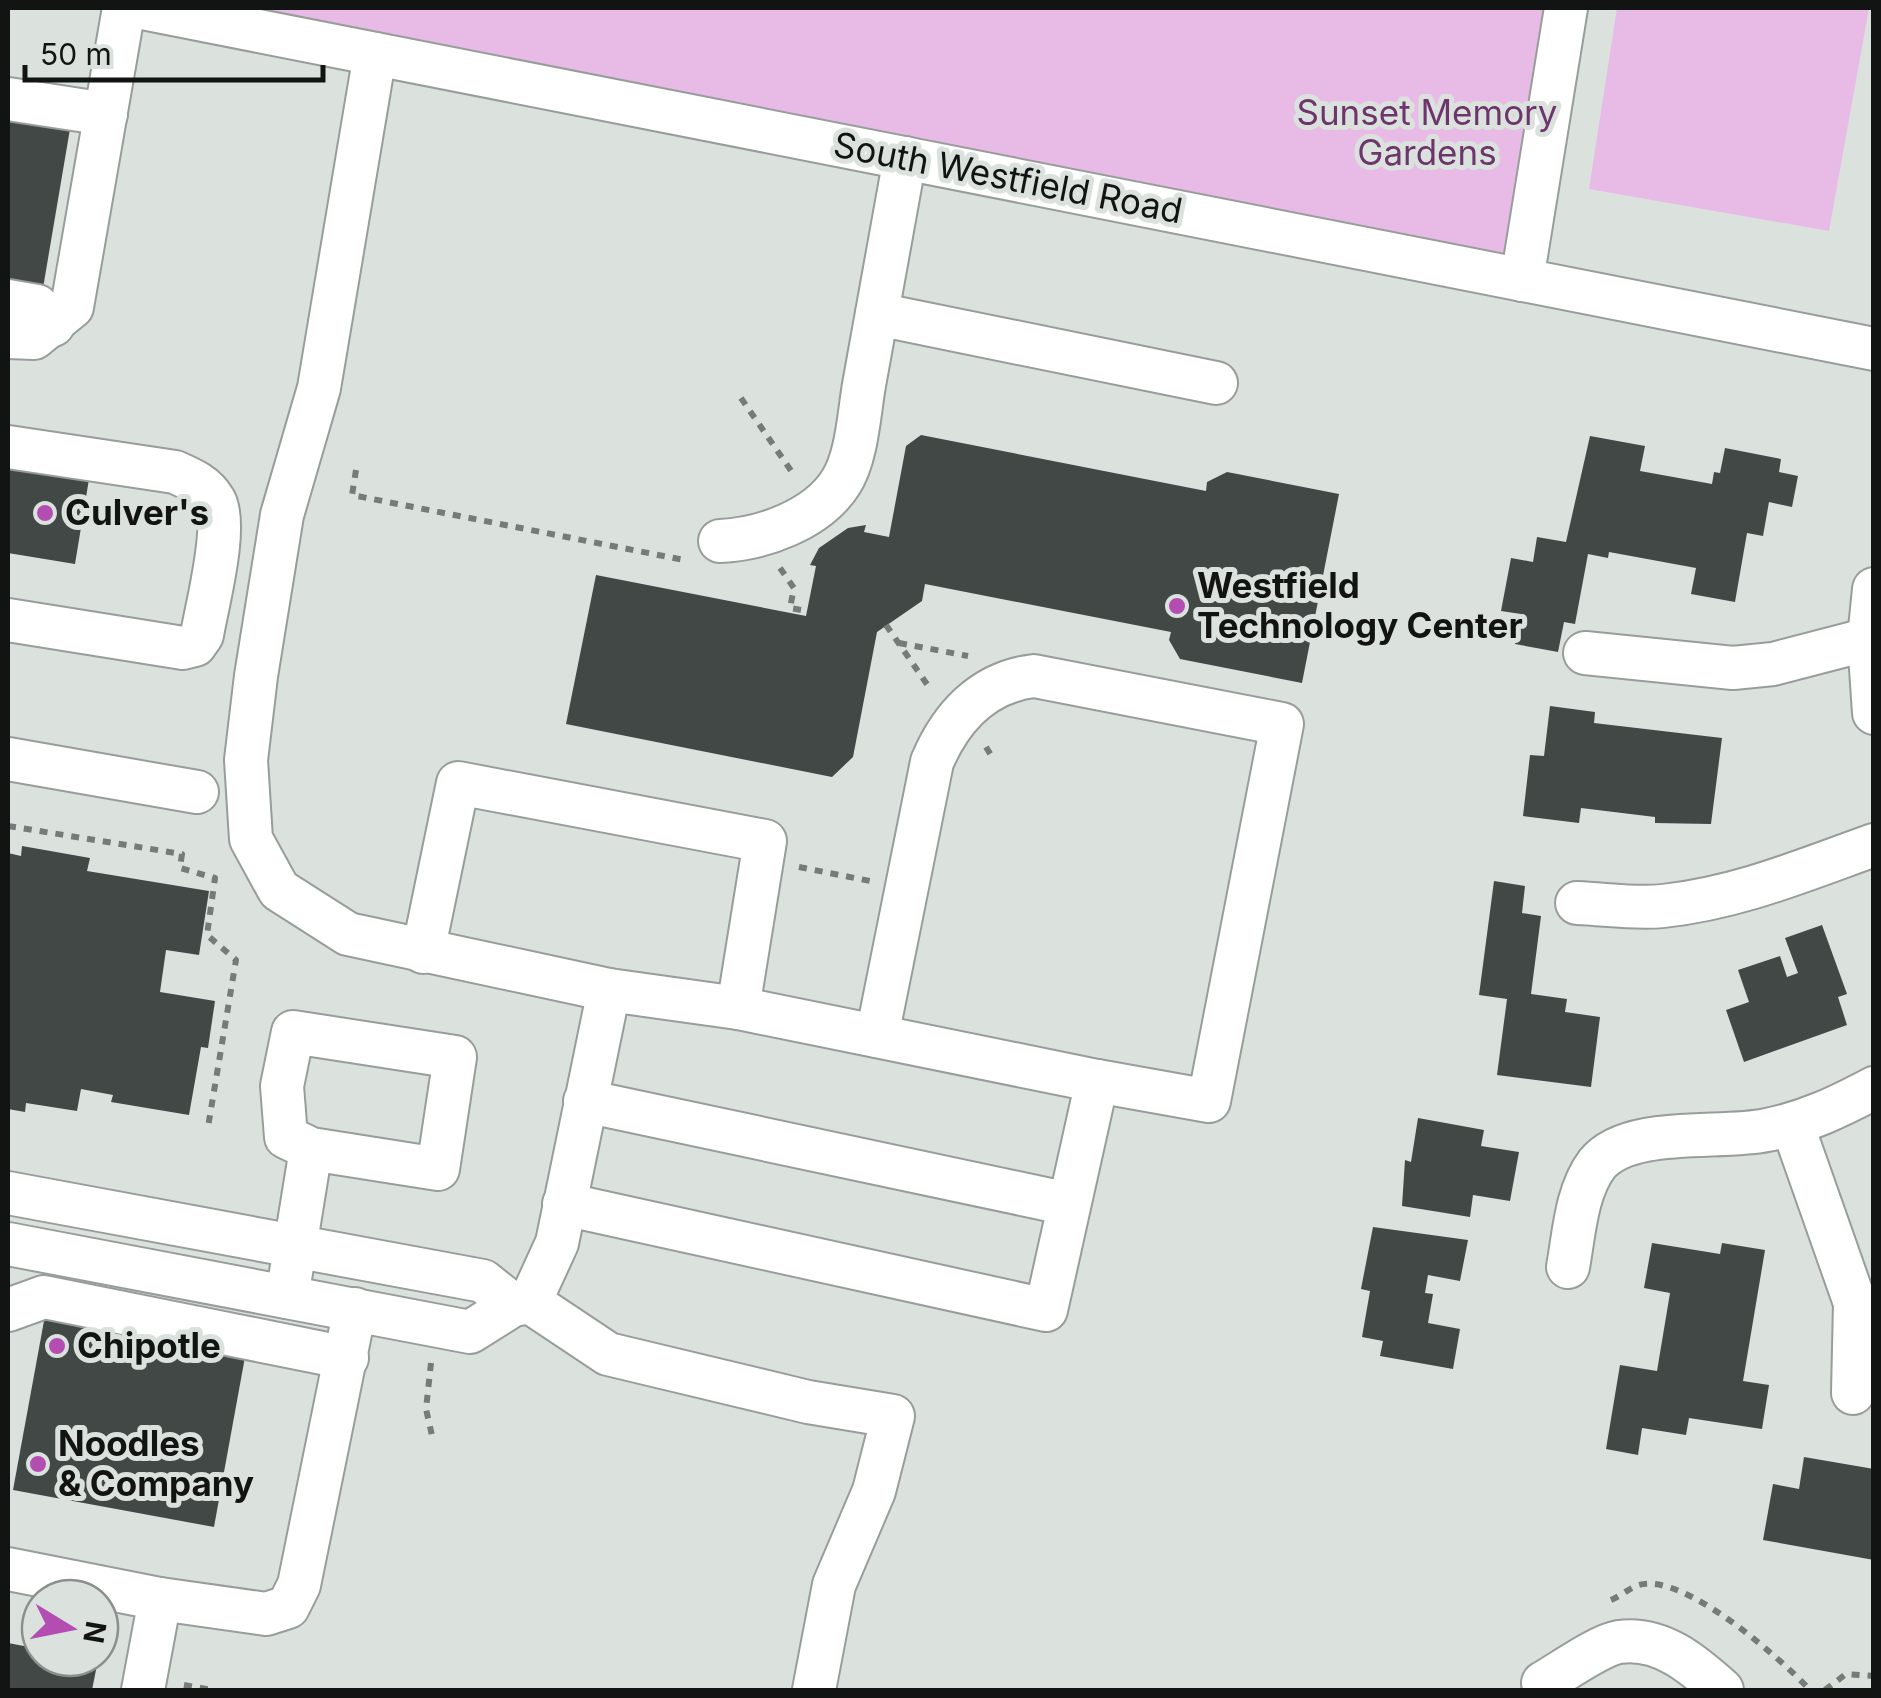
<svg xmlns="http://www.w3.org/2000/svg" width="1881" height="1698" font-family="Inter,sans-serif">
  <rect width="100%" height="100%" fill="#dbe2de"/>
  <g fill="#e7bbe5">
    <path d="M142 8H1577L1515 278Z"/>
    <path d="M1617 8H1869L1829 231 1589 189Z"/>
  </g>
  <g fill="#424845">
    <path d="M8 112 71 123 42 294 8 297Z"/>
    <path d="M921 435 1206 491 1207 482 1227 472 1339 494 1302 683 1180 659 1169 640 1171 632 925 584 922 601 877 632 853 757 832 777 566 724 596 575 806 616 816 566 810 565 819 548 848 528 866 525 864 532 889 537 906 446Z"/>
    <path d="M1590 436 1645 446 1640 471 1712 484 1714 472 1720 473 1725 448 1781 459 1779 472 1798 476 1792 507 1769 502 1763 536 1747 533 1735 602 1691 594 1696 568 1609 552 1608 558 1588 554 1575 624 1564 622 1558 652 1515 644 1521 614 1501 611 1511 558 1533 562 1537 537 1566 542Z"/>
    <path d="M8 460 90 473 75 564 8 553Z"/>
    <path d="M1550 706 1595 712 1594 723 1722 738 1711 824 1655 823V817L1581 808 1579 823 1523 816 1530 755 1544 756Z"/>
    <path d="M22 846 90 858 87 871 209 891 199 955 166 950 160 992 215 1001 208 1048 201 1047 189 1115 111 1102 113 1095 81 1089 77 1111 26 1103 25 1112 8 1109V853L21 856Z"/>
    <path d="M1494 881 1525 886 1522 913 1541 916 1531 994 1567 999 1565 1012 1600 1017 1591 1087 1497 1075 1507 999 1479 995Z"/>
    <path d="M1822 925 1847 994 1838 997 1847 1025 1744 1062 1726 1010 1749 1002 1738 970 1780 956 1787 977 1798 973 1785 938Z"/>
    <path d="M1418 1118 1484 1130 1481 1146 1519 1152 1510 1201 1473 1195 1470 1217 1402 1206 1405 1160 1411 1162Z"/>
    <path d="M1373 1227 1468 1240 1460 1281 1428 1275 1425 1293 1433 1294 1428 1323 1460 1329 1453 1369 1380 1356 1383 1341 1362 1337 1370 1291 1361 1289Z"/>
    <path d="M1652 1243 1720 1254 1722 1243 1765 1250 1743 1381 1769 1385 1762 1429 1689 1418 1686 1435 1642 1428 1638 1455 1606 1449 1620 1365 1657 1371 1670 1293 1644 1288Z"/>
    <path d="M46 1310 247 1346 214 1527 13 1490Z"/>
    <path d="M1804 1457 1874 1469V1560L1763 1540 1773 1484 1799 1489Z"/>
    <path d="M8 1643 40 1649V1658L98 1660 92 1690H8Z"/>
  </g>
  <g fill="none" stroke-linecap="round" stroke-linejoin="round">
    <defs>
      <g id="minor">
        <path d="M142 8 1874 349"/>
        <path d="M375 54 319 388 282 515 256 676 246 760 251 839 279 890 348 934 609 990 557 1243 530 1302"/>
        <path d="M8 99 106 114"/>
        <path d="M1522 280 1566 8"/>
        <path d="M8 301 37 306 53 325"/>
        <path d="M877 314 1216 383"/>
        <path d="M8 337 34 338 72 307 124 8"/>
        <path d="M8 447 175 472C191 479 205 485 214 500 229 524 207 605 202 635L195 645 183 648 8 620"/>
        <path d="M720 541C762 539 817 520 841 482 857 457 859 414 864 385 878 310 891 234 905 158"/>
        <path d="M1874 589 1869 639 1874 713"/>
        <path d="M1585 653 1733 668 1773 664 1869 639"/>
        <path d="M8 759 197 792"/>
        <path d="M1577 903C1605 904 1635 909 1663 906 1738 898 1804 870 1874 845"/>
        <path d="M423 952 458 783 765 841 738 1008 1097 1081 1046 1310 564 1204"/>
        <path d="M609 990 738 1008"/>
        <path d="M877 1036 932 762C951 717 983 682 1034 676L1282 724 1209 1101 1097 1081"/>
        <path d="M585 1101 1069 1204"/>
        <path d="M1792 1124 1855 1303 1853 1393"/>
        <path d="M8 1193 483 1281 513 1305"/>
        <path d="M8 1244 470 1332 513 1305 530 1302 608 1354 808 1402 893 1416 874 1491 834 1585 814 1690"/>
        <path d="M1568 1267C1574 1234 1576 1192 1597 1164 1629 1125 1721 1140 1767 1130 1807 1122 1838 1107 1874 1088"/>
        <path d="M287 1297 311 1149 438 1169 455 1057 293 1032 282 1086 286 1137 311 1149"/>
        <path d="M8 1310 44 1297 347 1358"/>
        <path d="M8 1569 160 1599 143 1690"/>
        <path d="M160 1599 266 1614 288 1607 299 1585 355 1309"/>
        <path d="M1543 1683C1562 1672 1600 1645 1619 1642 1661 1636 1694 1665 1722 1690"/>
      </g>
    </defs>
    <use href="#minor" stroke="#979e9a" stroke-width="46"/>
    <g stroke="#767a78" stroke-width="6" stroke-dasharray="8 8" stroke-linecap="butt">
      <path d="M741 398 794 475"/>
      <path d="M356 470 352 495 684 560"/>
      <path d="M780 568 794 588 790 608 807 611"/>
      <path d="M886 625 931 690"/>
      <path d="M899 643 968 656"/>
      <path d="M986 747 994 760"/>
      <path d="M8 826 182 854 180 868 215 878 207 935 236 960 208 1127"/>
      <path d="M799 867 870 881"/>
      <path d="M431 1363 426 1409 433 1440"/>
      <path d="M1611 1600C1620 1596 1630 1588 1639 1585 1684 1572 1781 1659 1810 1690"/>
      <path d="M184 1685 212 1690"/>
      <path d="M1825 1690 1846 1674 1874 1676"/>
    </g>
    <use href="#minor" stroke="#fff" stroke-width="42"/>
  </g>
  <g fill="#b34db2" stroke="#dbe2de" stroke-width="4">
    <circle cx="45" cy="513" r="10"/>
    <circle cx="1177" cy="606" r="10"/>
    <circle cx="57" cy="1346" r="10"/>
    <circle cx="38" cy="1464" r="10"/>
  </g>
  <g text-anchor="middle" stroke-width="10" stroke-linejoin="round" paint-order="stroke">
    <g font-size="35" fill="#6e356d" stroke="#dbe2de">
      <text x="1427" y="125">Sunset Memory<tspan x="1427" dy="40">Gardens</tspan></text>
    </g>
    <g font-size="35" fill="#121413" stroke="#dbe2de">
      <text transform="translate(1008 178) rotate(11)" y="12">South Westfield Road</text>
    </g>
    <g font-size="35" font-weight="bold" fill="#121413" stroke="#dbe2de" text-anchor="start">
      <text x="65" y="525">Culver's</text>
      <text x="1197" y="598">Westfield<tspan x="1197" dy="40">Technology Center</tspan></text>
      <text x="77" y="1358">Chipotle</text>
      <text x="58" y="1456">Noodles<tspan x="58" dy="40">&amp; Company</tspan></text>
    </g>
  </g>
  <rect width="1881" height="1698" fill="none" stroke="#121413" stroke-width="20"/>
  <g transform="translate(70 1628) rotate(100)"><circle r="48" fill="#dbe2de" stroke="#8b908d" stroke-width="2.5"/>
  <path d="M0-8L18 38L0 25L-18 38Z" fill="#b34db2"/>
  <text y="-15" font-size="28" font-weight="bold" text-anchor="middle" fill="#121413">N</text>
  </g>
  <path d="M25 65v15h298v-15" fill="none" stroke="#121413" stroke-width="5"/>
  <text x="40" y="65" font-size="30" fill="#121413" stroke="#dbe2de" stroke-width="8" paint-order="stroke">50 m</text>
</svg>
